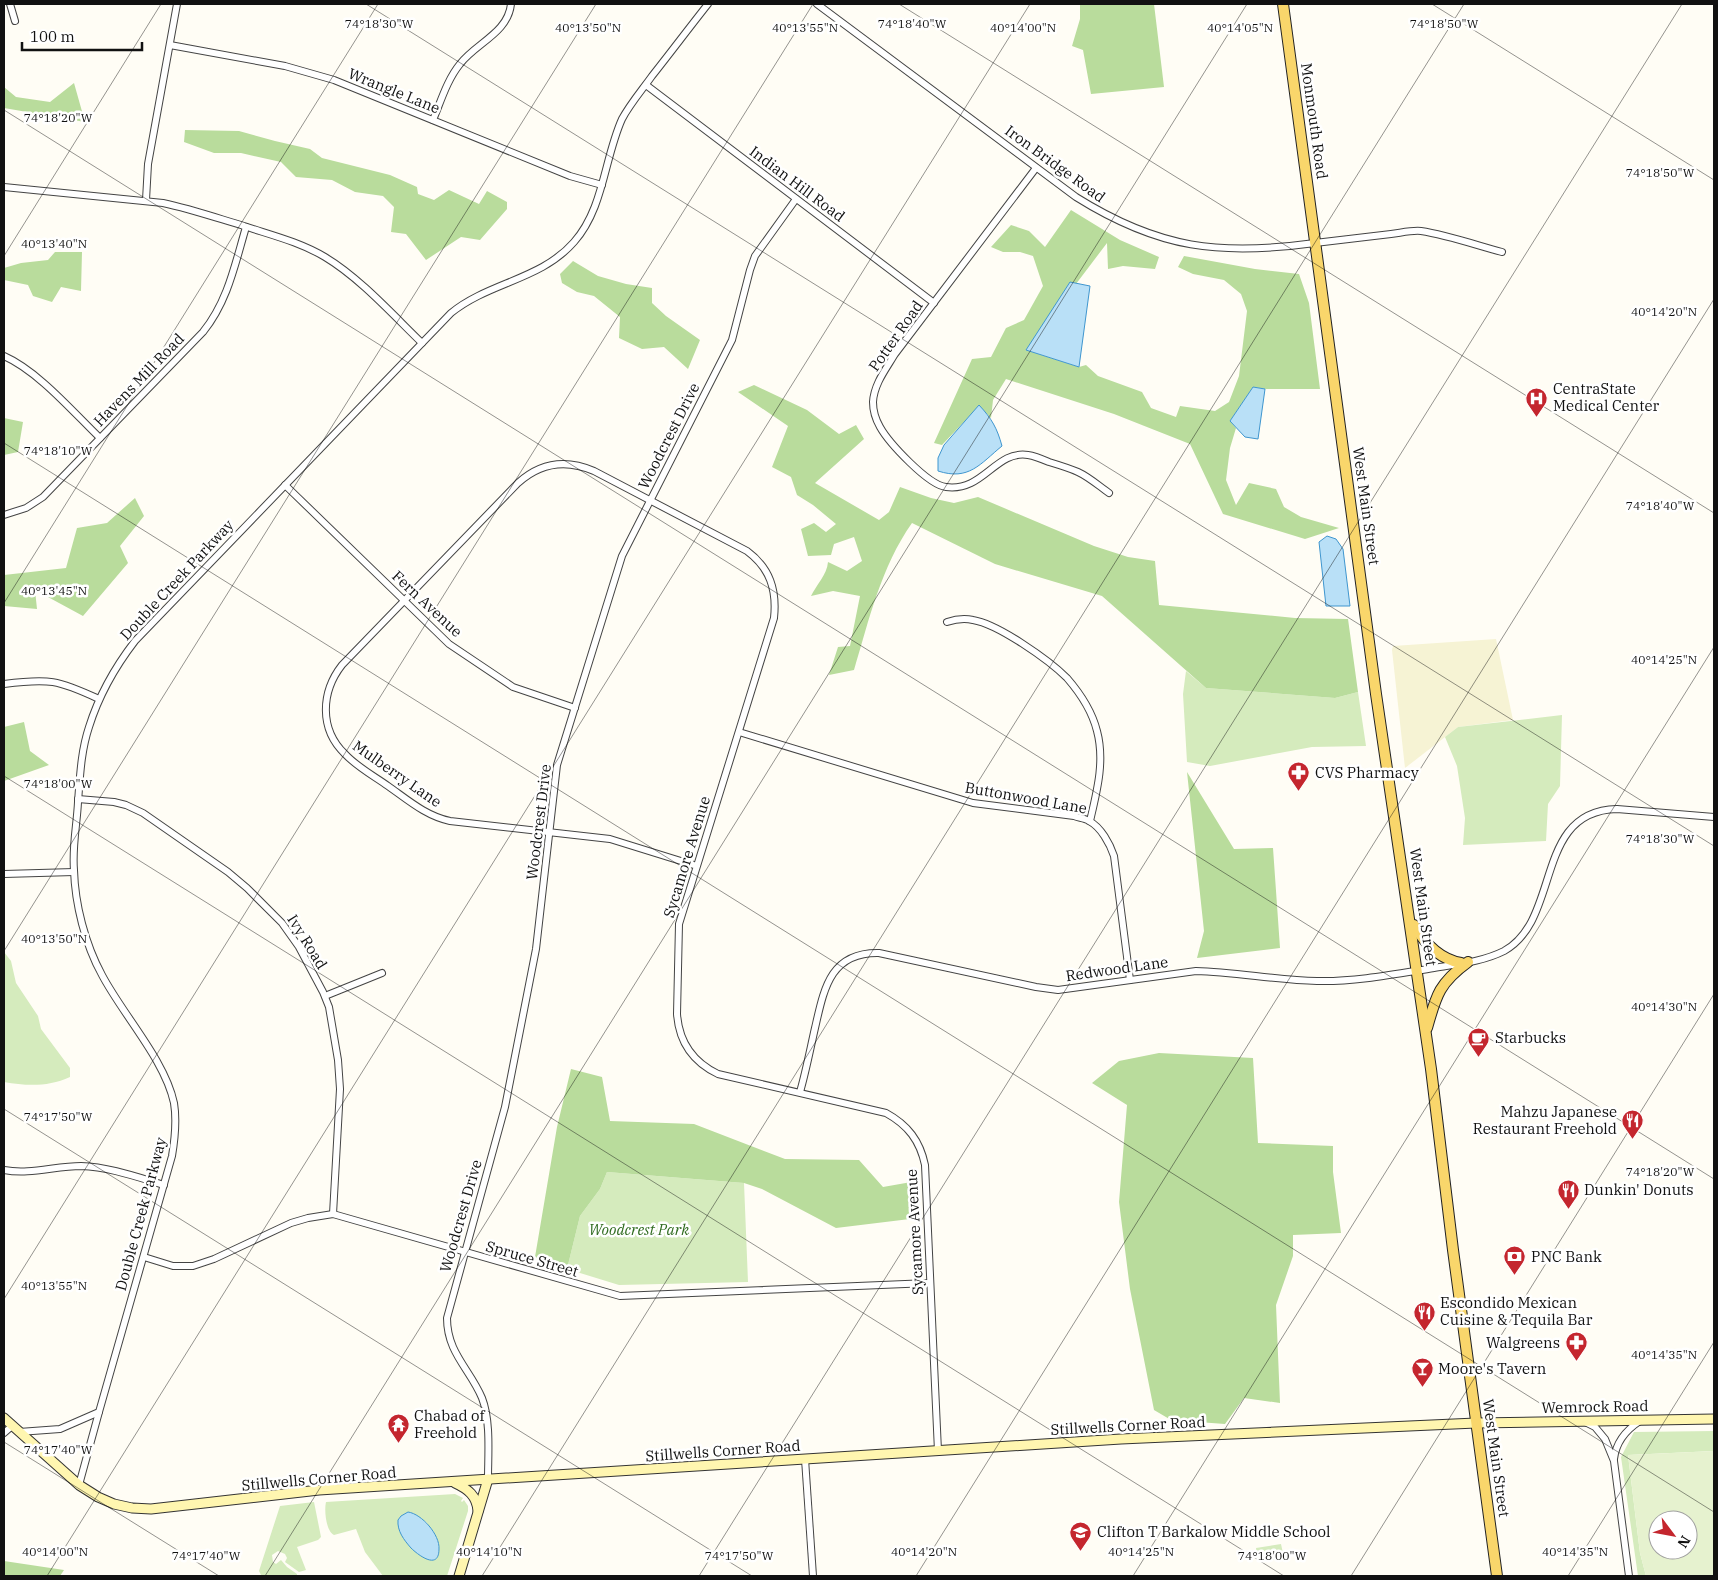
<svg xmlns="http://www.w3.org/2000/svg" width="1718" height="1580" font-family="'IBM Plex Serif',serif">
  <rect width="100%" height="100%" fill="#fffdf5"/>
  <path fill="#f6f3d4" d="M1496 639 1513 720 1458 727 1405 768 1392 650 1393 646Z"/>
  <g fill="#d5ebbd" fill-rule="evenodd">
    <path d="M1186 671 1206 688 1335 698 1358 692 1366 746 1312 747 1210 766 1187 762 1183 694Z"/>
    <path d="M1562 715 1560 786 1548 804 1546 841 1463 845 1465 818 1457 766 1445 737 1458 727Z"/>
    <path d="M4 952 11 961 16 983 38 1016 41 1029 70 1068V1077C48 1087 27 1086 4 1082Z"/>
    <path d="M607 1172 744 1183 748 1282 619 1285 567 1269 580 1216 600 1189Z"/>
    <path d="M1714 1431V1451L1628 1455 1640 1553 1646 1576H1638L1621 1457 1634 1432Z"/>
    <path d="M455 1494 463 1498 461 1501 462 1502 464 1500 468 1506V1511L447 1576H383L365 1552 356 1529 334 1535C326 1531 324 1511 326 1502ZM408 1512 426 1522 433 1532 398 1520 401 1516Z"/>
    <path d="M314 1502 321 1537 318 1540 297 1547 306 1570 299 1572 285 1562 287 1558 285 1554 278 1551 272 1555 273 1562 276 1564 281 1560 287 1567 297 1574V1576L261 1575 259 1571 280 1506Z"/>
    <path d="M1281 1544 1284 1558 1258 1562 1256 1548Z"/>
  </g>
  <g fill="#b9dc9c">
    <path d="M1080 4H1154L1164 87 1091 94 1083 50 1072 46 1080 19Z"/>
    <path d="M74 83 85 122 4 108V87L16 97 50 102Z"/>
    <path d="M185 130 239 131 275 141 310 149 322 158 390 175 417 187 418 194 434 200 449 190 479 204 487 191 507 202V209L480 240 461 237 426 260 406 234 391 232 394 207 383 196 355 192 332 180 296 177 281 162 241 153H214L184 142Z"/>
    <path d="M1071 210 1120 240 1159 257 1155 269 1123 266 1108 269 1107 243 1026 350 1079 367 1086 365 1098 376 1142 392 1151 408 1176 417 1180 406 1215 411 1229 402 1239 376 1247 311 1241 294 1224 280 1193 274 1178 267 1184 256 1255 269 1299 274 1309 303 1320 389H1265L1253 387 1230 421 1236 428 1230 448 1226 480 1236 505 1249 483 1276 489 1284 507 1301 517 1339 528 1305 539 1223 514 1190 444 1114 414 1006 379 993 400 991 418 979 406 942 445 934 443 972 359 991 357 1006 328 1024 320 1043 286 1033 256 1020 252H1003L991 247 1011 225 1029 231 1045 247Z"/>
    <path d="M55 252H82L81 291 61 287 52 302 33 296 28 285 4 280V268L21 263 48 260Z"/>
    <path d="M573 261 598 276 626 284 652 288V303L666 316 700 340 688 369 664 347 642 349 619 338 620 317 594 296 577 292 562 283 560 274Z"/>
    <path d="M754 385 807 410 839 434 856 425 864 439 815 483 879 520 889 512 900 487 931 498 954 503 978 497 1094 546 1128 557 1155 561 1159 605 1295 618 1348 619 1358 692 1335 698 1206 688 1102 596 995 564 912 523C881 567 869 620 854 670L829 675 838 647 850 646 860 596 833 591 811 596C816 585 827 575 828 562L847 571 862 561 854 537 834 544 831 555 808 556 801 529 814 523 826 532 836 524 813 505 797 495 791 477 772 467 788 426 738 392Z"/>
    <path d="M4 418 23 422 18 452 4 455Z"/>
    <path d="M135 498 144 516 120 546 128 563 83 616 35 590 37 609 4 606V575L66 568 77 528 107 523Z"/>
    <path d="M24 722 30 751 49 765 4 781V727Z"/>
    <path d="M1187 772 1234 849 1273 848 1280 948 1197 958 1204 931Z"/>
    <path d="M1159 1053 1253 1058 1258 1143 1333 1146V1172L1341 1233 1293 1235V1256L1276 1305 1280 1403 1244 1398 1225 1424 1171 1420 1154 1410 1130 1289 1119 1202 1127 1105 1092 1083 1119 1061Z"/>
    <path d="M571 1069 602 1077 610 1121 694 1124 785 1159 859 1160 883 1187 917 1181 918 1218 836 1228 762 1189 744 1183 607 1172 600 1189 580 1216 567 1269 535 1257 557 1127Z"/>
    <path d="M4 1561 64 1570 60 1576H11L4 1575Z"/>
  </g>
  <path fill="#e6f2cf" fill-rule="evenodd" d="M1714 1451V1576H1646L1640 1553 1628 1455ZM1658 1520H1688V1550H1658Z"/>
  <g fill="#b9e0f7" stroke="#3f96cf">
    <path d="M1070 282 1090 286 1079 367 1026 350Z"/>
    <path d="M1253 387 1265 389 1258 439 1245 437 1230 421Z"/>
    <path d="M979 405C992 419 997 428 1002 446 980 464 969 481 938 471V458L944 445Z"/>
    <path d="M1327 536 1336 539 1343 549 1350 606H1326L1319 542Z"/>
    <path d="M408 1512C422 1514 440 1535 439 1549 439 1571 418 1555 411 1548 404 1540 397 1531 398 1520L401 1516Z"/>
  </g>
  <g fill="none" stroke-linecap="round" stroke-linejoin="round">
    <defs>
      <g id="street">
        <path d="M10 4 15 21"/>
        <path d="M817 4 1076 197C1159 249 1220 256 1315 243 1340 240 1366 237 1391 234 1400 233 1412 230 1421 231 1447 235 1476 245 1502 252"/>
        <path d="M170 45 285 66 334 80 570 176 602 185"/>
        <path d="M646 85 934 303"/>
        <path d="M433 120C441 101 447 80 460 64 476 43 508 33 511 4"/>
        <path d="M1036 168 895 354C886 369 874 384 873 402 873 411 876 420 880 427 889 443 928 485 946 487 984 492 995 450 1028 455 1035 456 1042 459 1049 462 1059 465 1069 468 1078 472 1089 477 1099 486 1109 493"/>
        <path d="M4 187 163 203C191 209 217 218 244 226 271 235 300 242 325 257 360 278 393 315 422 343"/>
        <path d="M146 200 148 164 177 4"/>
        <path d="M4 356C38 371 73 412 100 438"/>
        <path d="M285 485 449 644 513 687 575 708"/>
        <path d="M4 515 26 508 43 497 203 332C228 301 235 264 246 227"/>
        <path d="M947 622C956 619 964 618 973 620 998 624 1049 660 1067 678 1080 693 1092 711 1097 731 1105 761 1097 791 1090 821"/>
        <path d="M4 684C49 678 58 680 99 699"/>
        <path d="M739 732 973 803 1074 816C1078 818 1085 818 1089 821 1101 827 1110 844 1114 856L1130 980"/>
        <path d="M78 799 114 802 126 805 143 813 228 872 247 888 282 923 299 947 323 992 329 1007 338 1060 340 1089 333 1214"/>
        <path d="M697 866 610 839 450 821C426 816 408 800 388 786 374 776 357 767 345 754 319 729 321 692 342 665L518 483C540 463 566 459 594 471L747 551C770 568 777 590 774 618L679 924 677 1014C679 1042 693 1062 718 1074L886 1113C908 1125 920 1141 925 1165L938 1451"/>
        <path d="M4 874 74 872"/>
        <path d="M325 996 382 973"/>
        <path d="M800 1092C806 1071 810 1050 815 1028 824 989 830 952 879 953L1036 987 1058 990 1196 971C1236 972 1276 980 1317 981 1355 982 1396 974 1434 968 1457 964 1482 962 1504 951 1562 919 1533 811 1617 809L1714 817"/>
        <path d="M4 1170C30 1175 55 1166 81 1166 109 1167 137 1177 164 1185"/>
        <path d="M144 1257 173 1266H193L214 1259 291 1223 308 1218 333 1214 620 1296 929 1283"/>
        <path d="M1585 1422 1595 1427 1605 1439 1614 1461 1629 1576"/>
        <path d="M19 1432 60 1429 99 1412 172 1156C175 1138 177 1121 174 1103 165 1060 123 1015 102 975 85 944 75 904 74 870 72 847 77 824 78 802 80 776 81 751 89 727 99 695 115 667 135 641L451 313C489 282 541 280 574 242 604 208 604 159 622 119 630 104 642 90 652 76 671 52 689 28 708 4"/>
        <path d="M4 1433 12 1426"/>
        <path d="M805 1459 813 1576"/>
        <path d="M1614 1459C1616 1442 1626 1430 1640 1421"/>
        <path d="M488 1479C488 1455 491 1421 482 1398 470 1369 447 1353 447 1318L505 1107 536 949 557 765 622 556 732 340 750 270 755 256 796 199"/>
        <path d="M79 1485 99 1412"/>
      </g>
      <g id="secondary">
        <path d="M4 1418 79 1485 98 1497 114 1504 132 1508 151 1509 319 1490 1121 1439 1476 1423 1714 1419"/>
        <path d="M455 1483C468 1489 477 1496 478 1511"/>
        <path d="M459 1576 488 1479"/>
      </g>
      <g id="primary">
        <path d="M1283 4 1376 694 1431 1069 1453 1250 1497 1576"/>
        <path d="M1414 925C1425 944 1439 959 1461 963"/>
        <path d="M1427 1028C1436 996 1439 983 1468 962"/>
      </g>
    </defs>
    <use href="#street" stroke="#444" stroke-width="8"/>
    <use href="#secondary" stroke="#333" stroke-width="11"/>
    <use href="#primary" stroke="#222" stroke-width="12"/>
    <use href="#street" stroke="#fff" stroke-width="6"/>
    <use href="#secondary" stroke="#fff6b0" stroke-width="9"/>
    <use href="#primary" stroke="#f9d66b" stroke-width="10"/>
  </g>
  <path fill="none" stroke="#111" stroke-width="1" stroke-opacity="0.45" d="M366 4 1714 846M899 4 1714 513M1432 4 1714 180M4 110 1714 1179M4 256 161 4M4 443 1714 1512M4 603 378 4M4 776 1284 1576M4 951 596 4M4 1109 752 1576M4 1299 813 4M4 1442 219 1576M47 1576 1030 4M265 1576 1247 4M482 1576 1464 4M699 1576 1682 4M916 1576 1714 299M1133 1576 1714 647M1351 1576 1714 994M1568 1576 1714 1342"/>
  <defs>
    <symbol id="hospital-pin" viewBox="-11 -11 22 30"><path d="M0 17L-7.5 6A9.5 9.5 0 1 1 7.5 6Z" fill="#c4262e" stroke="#fff"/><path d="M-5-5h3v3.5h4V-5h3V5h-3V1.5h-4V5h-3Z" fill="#fff"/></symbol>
    <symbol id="pharmacy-pin" viewBox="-11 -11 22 30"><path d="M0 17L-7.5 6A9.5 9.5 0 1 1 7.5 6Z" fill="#c4262e" stroke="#fff"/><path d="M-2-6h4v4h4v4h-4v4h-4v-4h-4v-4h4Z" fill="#fff"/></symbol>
    <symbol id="cafe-pin" viewBox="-11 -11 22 30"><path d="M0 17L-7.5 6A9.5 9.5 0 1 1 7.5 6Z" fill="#c4262e" stroke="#fff"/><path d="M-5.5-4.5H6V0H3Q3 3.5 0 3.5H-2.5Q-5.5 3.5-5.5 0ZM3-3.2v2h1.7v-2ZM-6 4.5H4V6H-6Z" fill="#fff"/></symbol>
    <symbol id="restaurant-pin" viewBox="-11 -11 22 30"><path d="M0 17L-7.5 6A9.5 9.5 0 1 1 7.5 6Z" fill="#c4262e" stroke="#fff"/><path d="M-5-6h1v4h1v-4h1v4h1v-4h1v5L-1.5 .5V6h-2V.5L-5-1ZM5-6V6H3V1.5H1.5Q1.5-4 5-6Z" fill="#fff"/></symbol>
    <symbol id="bank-pin" viewBox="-11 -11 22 30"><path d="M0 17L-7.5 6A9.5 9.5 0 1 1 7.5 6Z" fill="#c4262e" stroke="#fff"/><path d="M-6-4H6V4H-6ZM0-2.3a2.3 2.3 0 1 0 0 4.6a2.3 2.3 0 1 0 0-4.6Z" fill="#fff"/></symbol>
    <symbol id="bar-pin" viewBox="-11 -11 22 30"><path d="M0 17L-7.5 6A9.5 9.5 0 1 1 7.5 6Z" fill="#c4262e" stroke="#fff"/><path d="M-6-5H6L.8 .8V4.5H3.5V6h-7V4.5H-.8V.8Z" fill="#fff"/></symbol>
    <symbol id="temple-pin" viewBox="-11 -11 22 30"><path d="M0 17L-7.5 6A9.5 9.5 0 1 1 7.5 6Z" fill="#c4262e" stroke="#fff"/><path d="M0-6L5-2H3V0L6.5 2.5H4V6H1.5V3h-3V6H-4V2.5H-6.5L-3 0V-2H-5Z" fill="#fff"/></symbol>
    <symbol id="school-pin" viewBox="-11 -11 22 30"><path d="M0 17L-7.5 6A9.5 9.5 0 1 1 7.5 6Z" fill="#c4262e" stroke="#fff"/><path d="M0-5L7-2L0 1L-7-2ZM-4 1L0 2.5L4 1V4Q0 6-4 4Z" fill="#fff"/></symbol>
  </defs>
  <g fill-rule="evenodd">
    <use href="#hospital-pin" x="1524" y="386" width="25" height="34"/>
    <use href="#pharmacy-pin" x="1286" y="760" width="25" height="34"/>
    <use href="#cafe-pin" x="1466" y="1026" width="25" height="34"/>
    <use href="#restaurant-pin" x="1620" y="1108" width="25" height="34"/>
    <use href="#restaurant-pin" x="1556" y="1178" width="25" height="34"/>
    <use href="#bank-pin" x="1502" y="1244" width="25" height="34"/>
    <use href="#restaurant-pin" x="1412" y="1300" width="25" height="34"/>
    <use href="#pharmacy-pin" x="1564" y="1330" width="25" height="34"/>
    <use href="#bar-pin" x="1410" y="1356" width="25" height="34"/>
    <use href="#temple-pin" x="386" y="1412" width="25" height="34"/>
    <use href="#school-pin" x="1068" y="1520" width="25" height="34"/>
  </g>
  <g text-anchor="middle" stroke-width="5" stroke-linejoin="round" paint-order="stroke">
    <g font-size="15" fill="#111" stroke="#fff">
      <text transform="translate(394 91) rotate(22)" y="5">Wrangle Lane</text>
      <text transform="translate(1314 121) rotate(82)" y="5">Monmouth Road</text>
      <text transform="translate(1055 164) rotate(36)" y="5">Iron Bridge Road</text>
      <text transform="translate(797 184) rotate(37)" y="5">Indian Hill Road</text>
      <text transform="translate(896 336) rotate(-55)" y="5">Potter Road</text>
      <text transform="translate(139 380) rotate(-46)" y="5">Havens Mill Road</text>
      <text transform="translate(669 436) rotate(-63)" y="5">Woodcrest Drive</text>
      <text transform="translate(1366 506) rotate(82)" y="5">West Main Street</text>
      <text transform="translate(177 580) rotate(-47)" y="5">Double Creek Parkway</text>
      <text transform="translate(427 604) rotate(43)" y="5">Fern Avenue</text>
      <text transform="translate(397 774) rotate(35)" y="5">Mulberry Lane</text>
      <text transform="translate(1026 798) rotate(10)" y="5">Buttonwood Lane</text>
      <text transform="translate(539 822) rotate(-83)" y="5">Woodcrest Drive</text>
      <text transform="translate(687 857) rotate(-73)" y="5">Sycamore Avenue</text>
      <text transform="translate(1423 907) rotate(82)" y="5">West Main Street</text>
      <text transform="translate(307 942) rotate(58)" y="5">Ivy Road</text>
      <text transform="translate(1117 969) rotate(-8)" y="5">Redwood Lane</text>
      <text transform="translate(141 1214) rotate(-75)" y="5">Double Creek Parkway</text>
      <text transform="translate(461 1216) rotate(-74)" y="5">Woodcrest Drive</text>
      <text transform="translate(915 1232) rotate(-93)" y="5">Sycamore Avenue</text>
      <text transform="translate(532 1259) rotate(16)" y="5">Spruce Street</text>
      <text transform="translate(1595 1407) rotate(-1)" y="5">Wemrock Road</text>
      <text transform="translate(1128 1426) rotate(-3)" y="5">Stillwells Corner Road</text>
      <text transform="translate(723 1451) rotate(-4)" y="5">Stillwells Corner Road</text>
      <text transform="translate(1496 1458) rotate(82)" y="5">West Main Street</text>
      <text transform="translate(319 1479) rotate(-5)" y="5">Stillwells Corner Road</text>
    </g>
    <g font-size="15" fill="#111" stroke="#fff" text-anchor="start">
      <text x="1553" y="394">CentraState<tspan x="1553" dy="17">Medical Center</tspan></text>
      <text x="1315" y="778">CVS Pharmacy</text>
      <text x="1495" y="1043">Starbucks</text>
      <text x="1617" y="1117" text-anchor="end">Mahzu Japanese<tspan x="1617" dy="17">Restaurant Freehold</tspan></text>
      <text x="1584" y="1195">Dunkin' Donuts</text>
      <text x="1531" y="1262">PNC Bank</text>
      <text x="1440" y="1308">Escondido Mexican<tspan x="1440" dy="17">Cuisine &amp; Tequila Bar</tspan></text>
      <text x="1560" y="1348" text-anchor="end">Walgreens</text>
      <text x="1438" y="1374">Moore's Tavern</text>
      <text x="414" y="1421">Chabad of<tspan x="414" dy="17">Freehold</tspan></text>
      <text x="1097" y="1537">Clifton T Barkalow Middle School</text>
    </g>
    <g font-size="15" font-style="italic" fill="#2f6b1f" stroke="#fff">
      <text x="639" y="1235">Woodcrest Park</text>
    </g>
  </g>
  <g font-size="12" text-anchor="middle" fill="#111" stroke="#fff" stroke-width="5" stroke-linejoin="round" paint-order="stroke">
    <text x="912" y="28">74°18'40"W</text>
    <text x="1444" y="28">74°18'50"W</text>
    <text x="379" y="28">74°18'30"W</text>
    <text x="588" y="32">40°13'50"N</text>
    <text x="805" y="32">40°13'55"N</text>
    <text x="1023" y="32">40°14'00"N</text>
    <text x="1240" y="32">40°14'05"N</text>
    <text x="58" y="122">74°18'20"W</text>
    <text x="1660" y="177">74°18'50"W</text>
    <text x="54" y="248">40°13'40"N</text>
    <text x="1664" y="316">40°14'20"N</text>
    <text x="58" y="455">74°18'10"W</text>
    <text x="1660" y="510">74°18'40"W</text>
    <text x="54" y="595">40°13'45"N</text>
    <text x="1664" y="664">40°14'25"N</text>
    <text x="58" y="788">74°18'00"W</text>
    <text x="1660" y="843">74°18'30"W</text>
    <text x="54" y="943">40°13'50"N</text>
    <text x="1664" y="1011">40°14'30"N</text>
    <text x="58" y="1121">74°17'50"W</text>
    <text x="1660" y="1176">74°18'20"W</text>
    <text x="54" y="1290">40°13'55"N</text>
    <text x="1664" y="1359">40°14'35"N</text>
    <text x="58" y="1454">74°17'40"W</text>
    <text x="55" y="1556">40°14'00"N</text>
    <text x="489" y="1556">40°14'10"N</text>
    <text x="924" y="1556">40°14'20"N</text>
    <text x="1141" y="1556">40°14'25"N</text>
    <text x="1575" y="1556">40°14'35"N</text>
    <text x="206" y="1560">74°17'40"W</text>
    <text x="739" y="1560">74°17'50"W</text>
    <text x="1272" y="1560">74°18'00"W</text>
  </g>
  <rect width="1718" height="1580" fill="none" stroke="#111111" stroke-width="10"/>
  <g transform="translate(1673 1535) rotate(122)"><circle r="24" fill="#ffffff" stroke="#a0a0a0"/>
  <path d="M0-4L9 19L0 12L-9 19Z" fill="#c4262e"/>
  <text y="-8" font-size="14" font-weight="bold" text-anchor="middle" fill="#111111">N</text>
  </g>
  <path d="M22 42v8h120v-8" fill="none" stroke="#111111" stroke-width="2.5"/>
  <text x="30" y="42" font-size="15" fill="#111111" stroke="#ffffff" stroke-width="4" paint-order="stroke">100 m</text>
</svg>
